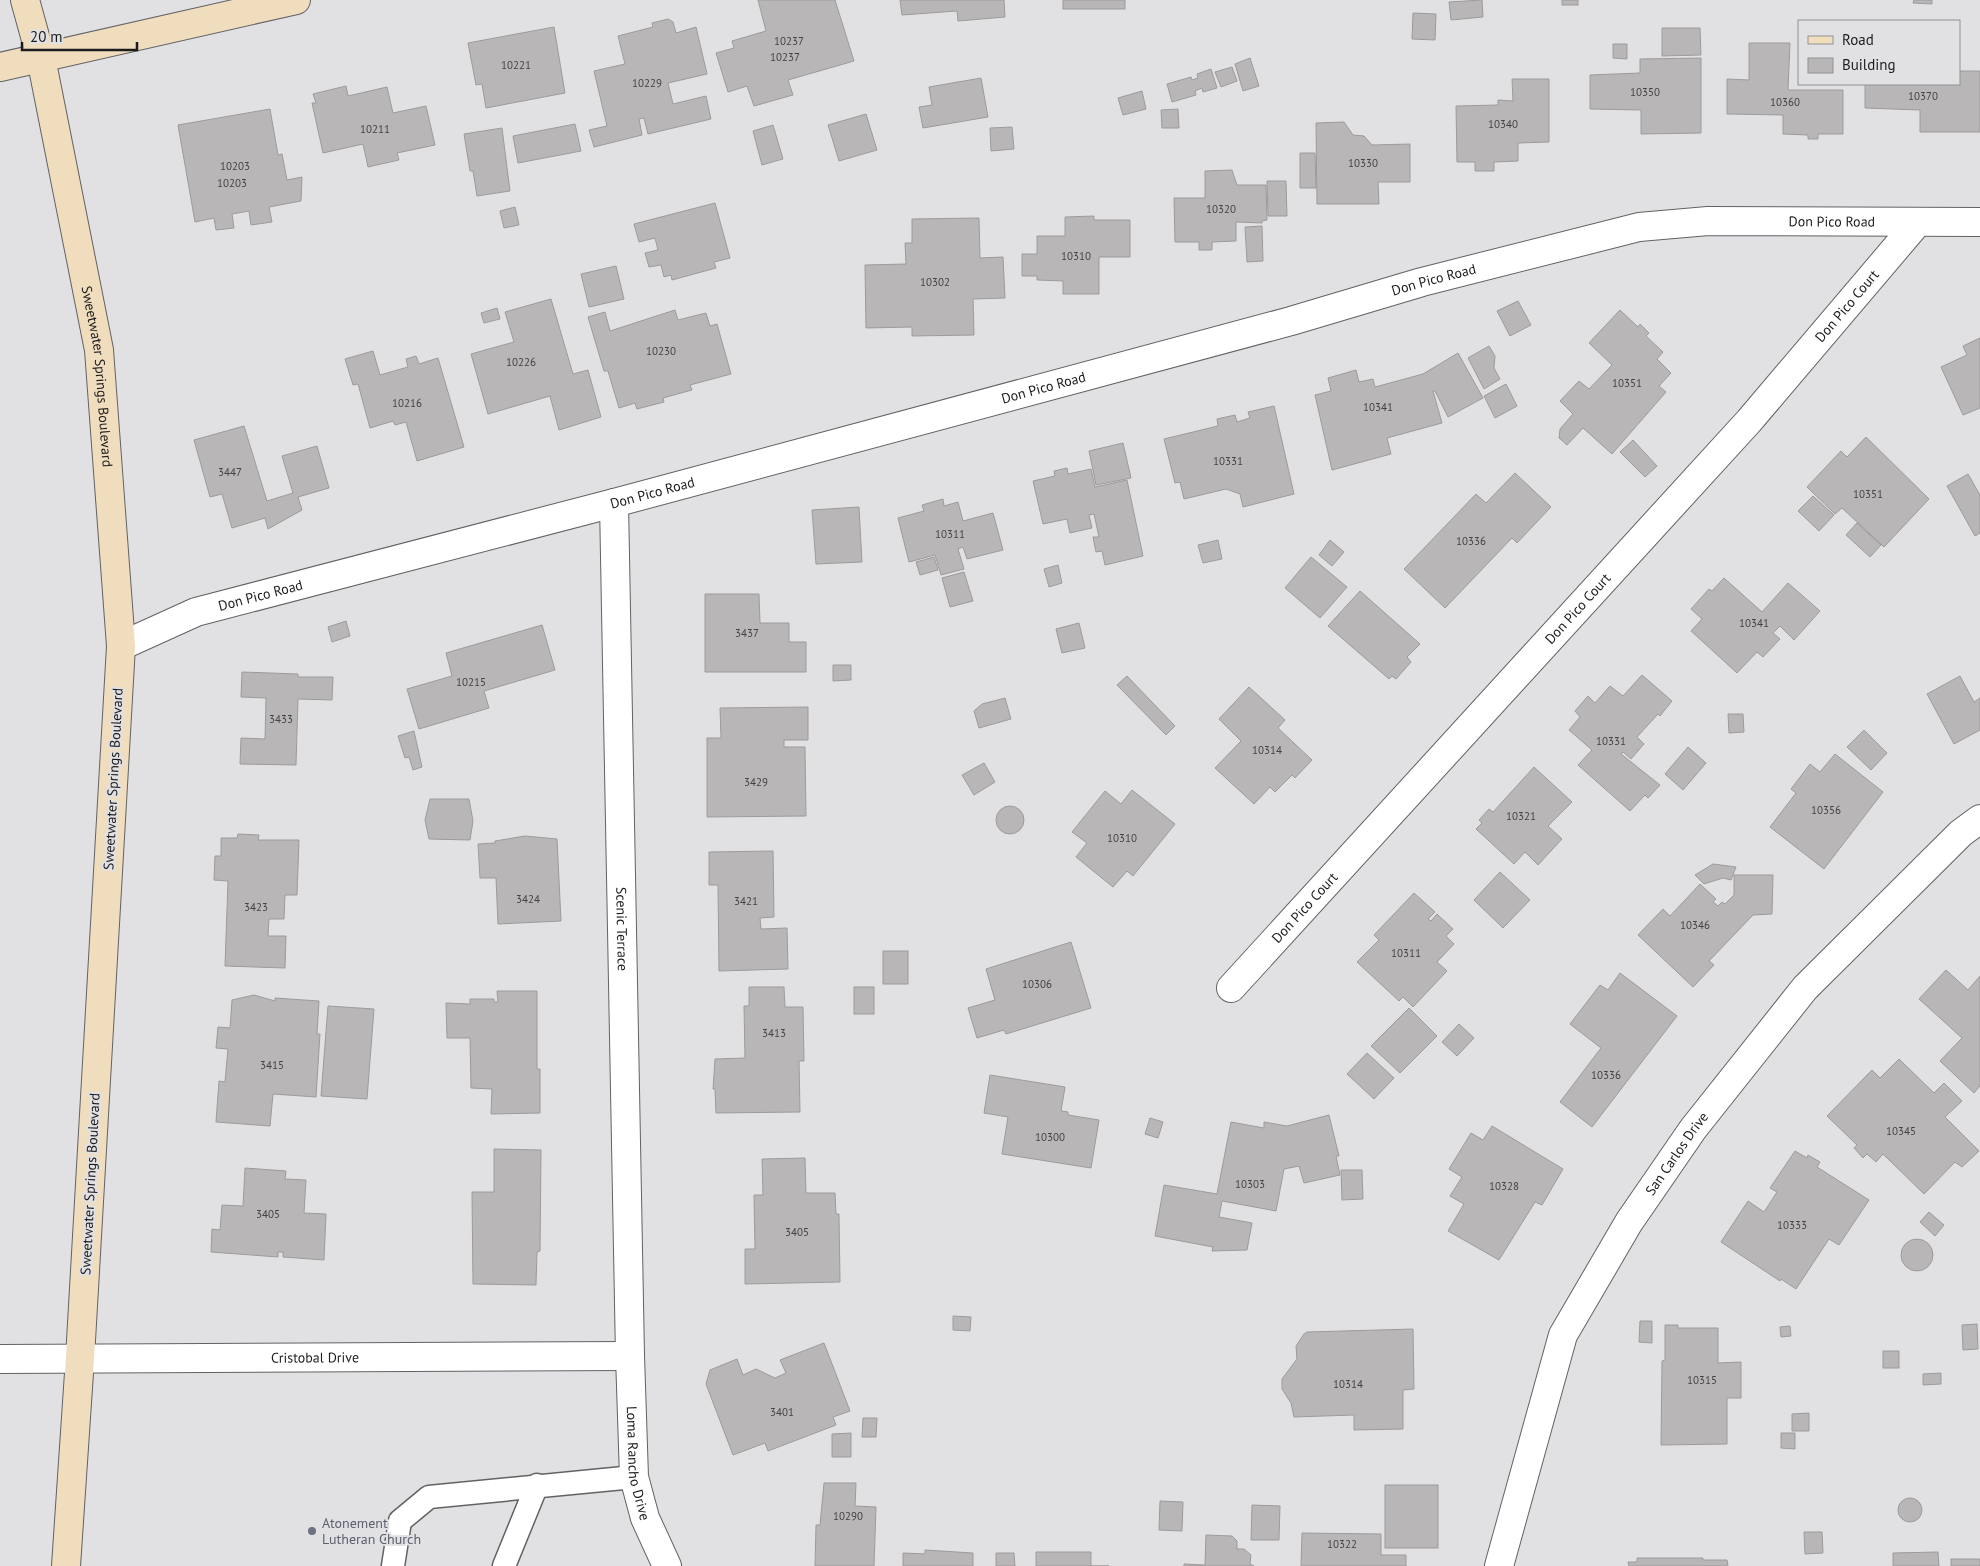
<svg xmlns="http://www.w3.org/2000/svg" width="1980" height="1566" font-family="'PT Sans',sans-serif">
  <rect width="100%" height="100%" fill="#e1e1e4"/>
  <g fill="#b9b6b7" stroke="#9e9a9c">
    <path d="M758 0H835L854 61 788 80 793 95 754 106 747 86 728 92 716 53 734 48 732 41 766 31Z"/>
    <path d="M900 0H1004L1005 17 958 21 957 11 902 15Z"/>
    <rect x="1063" y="0" width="62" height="9"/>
    <path d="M1482 0 1483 17 1451 20 1449 2Z"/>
    <rect x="1562" y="0" width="16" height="5"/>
    <path d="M1914 0H1932V4L1913 3Z"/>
    <path d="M1413 13 1436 14 1435 40 1412 39Z"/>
    <path d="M668 19 673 22 676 33 696 27 707 74 668 83 673 104 706 96 711 119 648 134 644 118 639 119 642 135 594 147 589 130 607 126 594 71 625 64 618 36 653 27 652 23Z"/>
    <path d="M554 27 565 93 486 108 482 84 476 85 468 43Z"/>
    <path d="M1662 28H1700L1701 55 1662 56Z"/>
    <path d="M1749 43H1790L1788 90H1843V134H1818V139H1808V135L1783 134V115L1727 114V79L1749 80Z"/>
    <path d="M1613 44H1627V59L1613 58Z"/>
    <path d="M1250 58 1259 86 1243 91 1235 64Z"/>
    <path d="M1701 58V133L1641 134V110L1590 109V75L1640 73V59Z"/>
    <path d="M1232 67 1237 81 1221 87 1215 72Z"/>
    <path d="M1211 69 1217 88 1203 92 1202 88 1195 91 1196 95 1172 102 1167 84 1191 77 1192 80 1198 78 1197 74Z"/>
    <path d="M1959 71H1980V132H1920V110L1865 108V84H1959Z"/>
    <path d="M981 78 988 117 923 128 919 107 932 105 929 87Z"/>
    <path d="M1512 79H1549V142L1518 143V161L1494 162V171H1475V162H1457L1456 106 1498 105V100L1513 101Z"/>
    <path d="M346 86 348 96 387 87 393 113 426 106 435 145 397 153 399 160 368 167 363 144 323 153 312 103H316L313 94Z"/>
    <path d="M1142 91 1146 109 1123 115 1118 98Z"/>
    <path d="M270 109 278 155 282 154 287 180 302 177 301 201 269 207 272 222 251 225 249 211 232 214 234 228 216 230 214 218 195 222 178 125Z"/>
    <path d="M1178 109 1179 128H1162L1161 110Z"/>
    <path d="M866 114 877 150 839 161 828 125Z"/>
    <path d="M1344 122 1353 135 1364 136 1372 145 1410 144V182H1378L1379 204H1317L1316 123Z"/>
    <path d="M575 124 581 151 518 163 513 136Z"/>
    <path d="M773 125 783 159 762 165 753 131Z"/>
    <path d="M1012 127 1014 149 991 151 990 128Z"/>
    <path d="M502 128 510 191 477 196 473 171H470L464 134Z"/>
    <path d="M1300 153H1315L1316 188H1300Z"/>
    <path d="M1232 170 1237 185H1266L1267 220 1262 221V223L1236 222V241L1212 242V250H1199V242H1175L1174 198H1205V171Z"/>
    <path d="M1267 181H1286L1287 216H1268Z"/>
    <path d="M715 203 730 258 714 262 716 268 672 280 671 275 664 277 661 265 649 267 645 253 658 250 655 238 639 242 634 224Z"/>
    <path d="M515 207 519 225 504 228 500 211Z"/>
    <path d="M1094 216V220H1130V257H1099V294H1063V281L1037 280V276H1022V254H1037V236H1065V217Z"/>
    <path d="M979 218 980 258 1003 257 1005 298 973 299 974 335 912 336V327L866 328 865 265 906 264 905 243H912V219Z"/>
    <path d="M1262 226 1263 261 1247 262 1245 227Z"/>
    <path d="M616 266 624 299 589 307 581 274Z"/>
    <path d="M551 299 573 374 588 370 601 417 559 430 550 396 488 414 471 354 514 342 505 312Z"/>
    <path d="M1518 301 1531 325 1510 336 1497 311Z"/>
    <path d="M497 308 500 319 484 323 481 313Z"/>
    <path d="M675 310 678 320 706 313 710 326 717 324 731 374 690 385 692 390 663 398 664 402 637 409 635 403 619 408 608 371H604L588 317 605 312 610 331Z"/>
    <path d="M1620 310 1638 327 1640 324 1649 333 1646 336 1663 352 1657 359 1671 373 1659 386 1666 392 1612 454 1583 428 1567 445 1559 438 1560 429 1573 414 1560 401 1579 381 1589 389 1612 365 1589 343Z"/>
    <path d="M1980 338V408L1963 415 1941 367 1967 355 1963 346Z"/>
    <path d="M1489 346 1495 356 1494 368 1500 379 1484 389 1468 358Z"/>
    <path d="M373 351 380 375 408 367 406 359 416 356 419 364 438 358 464 447 417 461 406 422 395 425 393 421 370 428 358 384 353 385 345 359Z"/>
    <path d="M1458 353 1483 398 1448 417 1435 391H1433L1442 423 1387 438 1391 454 1332 470 1315 395 1331 391 1328 378 1356 370 1359 382 1373 379 1375 387 1423 374Z"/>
    <path d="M1506 384 1517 406 1495 418 1484 396Z"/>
    <path d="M1274 406 1294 494 1243 507 1240 494 1226 489 1184 499 1180 482 1175 483 1164 439 1218 426 1217 419 1235 415 1237 422 1250 418 1248 412Z"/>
    <path d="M244 426 267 501 293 493 282 456 317 446 329 488 298 497 302 510 268 529 265 518 232 528 222 494 210 497 194 440Z"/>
    <path d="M1866 437 1929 499 1884 547 1842 508 1835 514 1807 487 1841 451 1847 457Z"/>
    <path d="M1633 440 1657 466 1645 477 1620 452Z"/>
    <path d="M1123 443 1131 478 1096 485 1089 451Z"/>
    <path d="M1067 468 1068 474 1091 469 1095 487 1127 480 1143 556 1105 565 1102 551 1096 552 1093 537H1099L1094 514 1089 515 1092 528 1070 533 1067 519 1043 524 1033 481 1055 476 1054 471Z"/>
    <path d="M1515 473 1551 507 1517 543 1512 538 1445 608 1404 569 1476 494 1486 503Z"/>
    <path d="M1968 474 1980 495V533L1975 536 1947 486Z"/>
    <path d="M1813 496 1834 515 1819 531 1798 511Z"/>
    <path d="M943 499 944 506 958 502 963 521 993 513 1003 550 967 559 963 547 958 549 964 569 941 575 935 555 909 562 898 518 924 511 922 505Z"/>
    <path d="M859 507 862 562 816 564 812 510Z"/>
    <path d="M1857 523 1881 545 1870 557 1846 535Z"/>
    <path d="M1218 540 1222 559 1203 563 1198 545Z"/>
    <path d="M1330 540 1344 552 1332 566 1319 555Z"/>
    <path d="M934 557 938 570 920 575 916 562Z"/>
    <path d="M1311 557 1347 587 1320 618 1285 588Z"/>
    <path d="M1058 565 1062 583 1049 587 1044 569Z"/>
    <path d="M964 572 973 601 950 607 942 578Z"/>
    <path d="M1724 578 1762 612 1788 583 1820 611 1794 640 1780 626 1773 633 1780 639 1763 657 1757 652 1737 673 1691 631 1702 619 1691 609 1709 589 1712 591Z"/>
    <path d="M1360 591 1420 644 1407 657 1411 662 1396 679 1392 676 1389 679 1328 626Z"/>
    <path d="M705 594H759L760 623H789V642H806V672H705Z"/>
    <path d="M346 621 350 636 332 642 328 627Z"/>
    <path d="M1079 623 1085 648 1062 653 1056 629Z"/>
    <path d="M542 625 555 670 484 691 489 708 419 729 407 689 452 676 446 653Z"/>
    <path d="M833 665H851V680L833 681Z"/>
    <path d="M242 672 298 674V677H333L332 700 298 699 296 765 240 764 241 738 265 739 266 698 241 697Z"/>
    <path d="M1642 675 1672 701 1660 716 1658 714 1637 737 1644 744 1631 759 1623 752 1621 754 1660 785 1648 798 1645 795 1630 811 1578 765 1592 750 1569 730 1580 717 1575 711 1588 696 1595 703 1610 686 1623 696Z"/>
    <path d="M1127 676 1175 726 1166 735 1117 685Z"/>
    <path d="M1960 676 1974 702 1980 698V730L1954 744 1927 694Z"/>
    <path d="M1249 687 1285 720 1278 728 1312 760 1295 778 1292 775 1275 792 1270 787 1254 804 1215 768 1241 741 1219 719Z"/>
    <path d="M1005 698 1011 719 979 728 974 711 982 704Z"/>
    <path d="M808 707V740H784V747H805L806 816 707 817V738H721L720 708Z"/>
    <path d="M1728 714H1743L1744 732 1729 733Z"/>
    <path d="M1864 730 1887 753 1871 770 1847 747Z"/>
    <path d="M414 731 422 767 413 770 409 757 405 758 398 736Z"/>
    <path d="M1688 747 1706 763 1683 790 1665 774Z"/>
    <path d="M1835 754 1883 792 1824 869 1770 827 1796 793 1791 789 1810 764 1820 772Z"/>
    <path d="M984 763 995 782 974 795 962 775Z"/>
    <path d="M1534 767 1572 802 1548 826 1562 839 1538 865 1525 852 1514 864 1476 829 1482 823 1479 820 1489 809 1493 812Z"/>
    <path d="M1132 790 1175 824 1133 876 1127 871 1113 887 1076 857 1087 843 1072 832 1105 791 1121 804Z"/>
    <path d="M430 799H469L473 821 470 840 429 839 425 820Z"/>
    <circle cx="1010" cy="820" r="14"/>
    <path d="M238 834 259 835 258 840H299L297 895H285L284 919H269L268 936H286L285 968 225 966 228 881 214 880 215 856H221V838H237Z"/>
    <path d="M525 836 557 839 561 921 498 924 496 878H480L478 844 495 843V841Z"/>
    <path d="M773 851 774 917 760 918 761 929 787 928 788 969 719 971 718 885H709V852Z"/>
    <path d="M1713 864 1736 867 1731 880 1723 878 1704 884 1695 875Z"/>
    <path d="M1500 872 1530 900 1503 928 1474 900Z"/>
    <path d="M1734 875H1773L1772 914 1753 915 1709 961 1714 965 1693 987 1638 935 1663 909 1670 916 1700 884 1716 899 1713 902 1718 906 1722 902 1725 904 1734 895Z"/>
    <path d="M1414 893 1435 912 1428 919 1431 921 1437 914 1453 929 1446 936 1454 944 1437 962 1447 971 1413 1007 1403 997 1399 1001 1357 962 1379 940 1374 935Z"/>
    <path d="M1071 942 1091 1008 1006 1034 1004 1030 977 1038 968 1008 995 1000 986 969Z"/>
    <rect x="883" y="951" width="25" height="33"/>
    <path d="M1946 970 1968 990 1980 976V1086L1974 1093 1940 1061 1962 1038 1919 999Z"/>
    <path d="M1620 973 1677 1016 1592 1127 1560 1102 1601 1048 1570 1024 1600 985 1608 990Z"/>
    <path d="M749 987H784L785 1007H803L804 1061H799L800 1112 716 1113 715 1089H713L715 1059 745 1058 744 1006H749Z"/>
    <rect x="854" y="987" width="20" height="27"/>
    <path d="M497 991H537V1069H540V1113L491 1114 492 1089 471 1088 470 1038H447L446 1003 470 1004V999H494V1002H498Z"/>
    <path d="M254 995 275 1001V998L319 1001 317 1034H320L316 1097 273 1094 270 1126 216 1122 219 1081 225 1082 228 1049 216 1048 218 1027 230 1028 232 1000Z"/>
    <path d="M328 1006 374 1009 367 1099 321 1096Z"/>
    <path d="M1409 1008 1437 1036 1400 1073 1371 1046Z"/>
    <path d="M1459 1024 1474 1038 1457 1056 1442 1042Z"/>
    <path d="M1367 1053 1394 1078 1374 1099 1347 1074Z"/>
    <path d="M1899 1059 1934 1093 1944 1083 1962 1101 1945 1117 1979 1151 1962 1167 1955 1162 1924 1194 1883 1154 1876 1162 1867 1154 1863 1158 1854 1148 1857 1145 1827 1116 1872 1070 1880 1078Z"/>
    <path d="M990 1075 1065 1087 1061 1111 1068 1112V1115L1099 1120 1091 1168 1002 1154 1008 1117 984 1113Z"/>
    <path d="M1329 1115 1339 1156H1336L1340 1175 1304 1183 1299 1166 1284 1169 1276 1211 1222 1201 1219 1217 1252 1223 1247 1250 1212 1251 1213 1247 1155 1236 1164 1185 1217 1194 1231 1122 1264 1128V1122L1287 1126Z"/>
    <path d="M1150 1118 1163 1122 1158 1138 1145 1134Z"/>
    <path d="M1492 1126 1563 1169 1542 1205 1535 1202 1499 1260 1448 1231 1464 1204 1450 1196 1462 1177 1449 1169 1471 1133 1483 1140Z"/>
    <path d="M494 1149 541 1150 540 1251 537 1252 536 1285 473 1284 472 1192H494Z"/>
    <path d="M1795 1151 1807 1158 1808 1155 1820 1162 1817 1167 1869 1200 1839 1245 1829 1239 1796 1289 1781 1279 1780 1281 1721 1242 1748 1201 1764 1212 1777 1192 1770 1188Z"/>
    <path d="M805 1158 806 1193H835L836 1214H839L840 1282 745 1284V1249H755L754 1195H763L762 1159Z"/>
    <path d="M245 1168 286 1171 285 1179 306 1180 304 1213 326 1214 324 1260 283 1257V1252H278V1257L211 1252 212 1229 220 1230 222 1205 243 1206Z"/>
    <path d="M1341 1170H1362L1363 1199 1342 1200Z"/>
    <path d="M1929 1212 1944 1225 1935 1236 1920 1222Z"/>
    <circle cx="1917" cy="1255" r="16"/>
    <path d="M953 1316 971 1317 970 1331 953 1330Z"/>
    <path d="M1640 1321H1652V1343L1639 1342Z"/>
    <path d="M1977 1324 1978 1349 1963 1350 1962 1325Z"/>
    <path d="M1665 1325H1678V1328H1718V1363L1741 1362V1398H1727V1444L1661 1445 1662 1361 1665 1360Z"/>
    <path d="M1790 1326 1791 1336 1781 1337 1780 1327Z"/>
    <path d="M1413 1329 1414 1389 1403 1390V1429L1354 1430V1415L1294 1417 1291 1403 1282 1389V1379L1297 1359 1296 1346 1304 1334 1307 1332Z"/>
    <path d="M824 1343 850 1411 833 1417 836 1425 768 1451 765 1443 733 1455 706 1384 710 1370 737 1359 743 1375 756 1369 775 1378 786 1373 780 1360Z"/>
    <rect x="1883" y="1351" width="16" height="17"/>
    <path d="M1941 1373V1384L1923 1385V1374Z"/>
    <path d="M1809 1413V1431H1792V1414Z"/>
    <path d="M863 1418H877L876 1437H862Z"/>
    <path d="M851 1433V1457H832V1434Z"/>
    <path d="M1781 1433H1795V1449L1781 1448Z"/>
    <path d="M824 1483H856L855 1506 876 1507 874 1566H815L816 1525H820Z"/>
    <rect x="1385" y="1485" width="53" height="63"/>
    <circle cx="1910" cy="1510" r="12"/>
    <path d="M1160 1501 1183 1502 1182 1531 1159 1530Z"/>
    <path d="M1252 1505 1280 1506 1279 1540H1251Z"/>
    <path d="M1804 1532H1822L1823 1553 1805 1554Z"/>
    <path d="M1302 1533 1381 1534V1555H1406V1566H1301Z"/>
    <path d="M1206 1535 1232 1536 1237 1541V1549H1244L1251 1555 1250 1564 1254 1566H1184V1564L1205 1565Z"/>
    <path d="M925 1550 973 1553V1566H903V1553L925 1554Z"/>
    <path d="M1036 1552H1091V1566H1109H1036Z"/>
    <path d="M1938 1552 1939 1566H1893V1553Z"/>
    <path d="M996 1553H1014L1015 1566H996Z"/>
    <path d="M1637 1558H1703V1560H1727L1728 1566H1629L1628 1562H1637Z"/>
    <rect x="1951" y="1559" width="29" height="7"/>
  </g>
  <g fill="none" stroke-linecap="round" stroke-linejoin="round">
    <defs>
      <g id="lane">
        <path d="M393 1566 400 1521 429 1497 634 1477"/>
        <path d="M504 1566 537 1485"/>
      </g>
      <g id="street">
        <path id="s1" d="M614 503 630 1356 634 1477 645 1518 667 1566"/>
        <path id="s2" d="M121 646 196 612 614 503 1291 321 1422 282 1639 227 1708 221 1980 222"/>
        <path id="s3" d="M1231 988 1749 421 1918 222"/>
        <path id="s4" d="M0 1359 630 1356"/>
        <path id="s5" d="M1499 1566 1563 1335 1629 1222 1693 1129 1805 988 1961 833 1980 819"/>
      </g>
      <g id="secondary">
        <path id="s6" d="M25 0 41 58 99 350 121 646 80 1358 66 1566"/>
        <path d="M0 67 296 0"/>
      </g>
    </defs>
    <use href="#lane" stroke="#626264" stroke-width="25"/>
    <use href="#street" stroke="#626264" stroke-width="30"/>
    <use href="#secondary" stroke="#626264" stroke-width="30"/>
    <use href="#lane" stroke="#fff" stroke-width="22"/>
    <use href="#street" stroke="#fff" stroke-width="28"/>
    <use href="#secondary" stroke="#f0ddbe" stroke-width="28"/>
  </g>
  <circle fill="#6b7280" stroke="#e1e1e4" stroke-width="2" cx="312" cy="1531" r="5"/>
  <g text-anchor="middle" stroke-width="4" stroke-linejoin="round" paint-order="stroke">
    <g font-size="11" fill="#434244">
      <text x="789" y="45">10237</text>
      <text x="785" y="61">10237</text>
      <text x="516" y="69">10221</text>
      <text x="647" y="87">10229</text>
      <text x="1645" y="96">10350</text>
      <text x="1923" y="100">10370</text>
      <text x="1785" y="106">10360</text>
      <text x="1503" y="128">10340</text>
      <text x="375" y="133">10211</text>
      <text x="1363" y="167">10330</text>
      <text x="235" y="170">10203</text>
      <text x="232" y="187">10203</text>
      <text x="1221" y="213">10320</text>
      <text x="1076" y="260">10310</text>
      <text x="935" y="286">10302</text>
      <text x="661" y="355">10230</text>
      <text x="521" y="366">10226</text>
      <text x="1627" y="387">10351</text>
      <text x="407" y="407">10216</text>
      <text x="1378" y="411">10341</text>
      <text x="1228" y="465">10331</text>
      <text x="230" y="476">3447</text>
      <text x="1868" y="498">10351</text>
      <text x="950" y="538">10311</text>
      <text x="1471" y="545">10336</text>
      <text x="1754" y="627">10341</text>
      <text x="747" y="637">3437</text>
      <text x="471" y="686">10215</text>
      <text x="281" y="723">3433</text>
      <text x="1611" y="745">10331</text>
      <text x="1267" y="754">10314</text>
      <text x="756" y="786">3429</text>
      <text x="1826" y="814">10356</text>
      <text x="1521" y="820">10321</text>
      <text x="1122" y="842">10310</text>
      <text x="528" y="903">3424</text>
      <text x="746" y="905">3421</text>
      <text x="256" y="911">3423</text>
      <text x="1695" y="929">10346</text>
      <text x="1406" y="957">10311</text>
      <text x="1037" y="988">10306</text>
      <text x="774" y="1037">3413</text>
      <text x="272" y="1069">3415</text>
      <text x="1606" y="1079">10336</text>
      <text x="1901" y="1135">10345</text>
      <text x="1050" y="1141">10300</text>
      <text x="1250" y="1188">10303</text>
      <text x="1504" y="1190">10328</text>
      <text x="268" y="1218">3405</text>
      <text x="1792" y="1229">10333</text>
      <text x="797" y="1236">3405</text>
      <text x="1702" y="1384">10315</text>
      <text x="1348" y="1388">10314</text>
      <text x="782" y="1416">3401</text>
      <text x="848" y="1520">10290</text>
      <text x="1342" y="1548">10322</text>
    </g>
    <g font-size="14" fill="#1c1c1d" stroke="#e1e1e4">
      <text dy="5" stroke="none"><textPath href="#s2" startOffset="1769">Don Pico Road</textPath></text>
      <text dy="5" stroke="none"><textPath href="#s2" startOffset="1364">Don Pico Road</textPath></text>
      <text dy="5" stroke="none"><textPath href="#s3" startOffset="919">Don Pico Court</textPath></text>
      <text dy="5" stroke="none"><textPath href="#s6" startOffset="384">Sweetwater Springs Boulevard</textPath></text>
      <text dy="5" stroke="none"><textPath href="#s2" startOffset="959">Don Pico Road</textPath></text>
      <text dy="5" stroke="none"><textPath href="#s2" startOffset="554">Don Pico Road</textPath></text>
      <text dy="5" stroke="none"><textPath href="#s2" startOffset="149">Don Pico Road</textPath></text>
      <text dy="5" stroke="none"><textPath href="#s3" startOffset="514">Don Pico Court</textPath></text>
      <text transform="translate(113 779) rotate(-87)" y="5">Sweetwater Springs Boulevard</text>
      <text dy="5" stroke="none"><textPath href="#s3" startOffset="109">Don Pico Court</textPath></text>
      <text dy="5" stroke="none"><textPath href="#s1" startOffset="426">Scenic Terrace</textPath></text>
      <text dy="5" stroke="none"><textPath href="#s5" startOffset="454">San Carlos Drive</textPath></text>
      <text transform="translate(90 1184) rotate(-87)" y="5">Sweetwater Springs Boulevard</text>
      <text dy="5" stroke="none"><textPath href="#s4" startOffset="315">Cristobal Drive</textPath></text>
      <text dy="5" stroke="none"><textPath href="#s1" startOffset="961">Loma Rancho Drive</textPath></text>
    </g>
    <g font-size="14" fill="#5b616d" stroke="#e1e1e4" text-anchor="start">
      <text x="322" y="1528">Atonement<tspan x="322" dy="16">Lutheran Church</tspan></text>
    </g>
  </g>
  <rect x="1798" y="20" width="162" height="65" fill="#e1e1e4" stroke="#929294"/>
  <rect x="1808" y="36" width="25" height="8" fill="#f0ddbe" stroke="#929294"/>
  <text x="1842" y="45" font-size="15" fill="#1c1c1d">Road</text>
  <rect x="1808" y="58" width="25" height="15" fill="#b9b6b7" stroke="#929294"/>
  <text x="1842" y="70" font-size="15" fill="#1c1c1d">Building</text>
  <path d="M22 42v8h115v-8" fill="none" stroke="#1c1c1d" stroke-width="2.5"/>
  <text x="30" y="42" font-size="15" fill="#1c1c1d" stroke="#e1e1e4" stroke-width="4" paint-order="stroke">20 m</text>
</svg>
